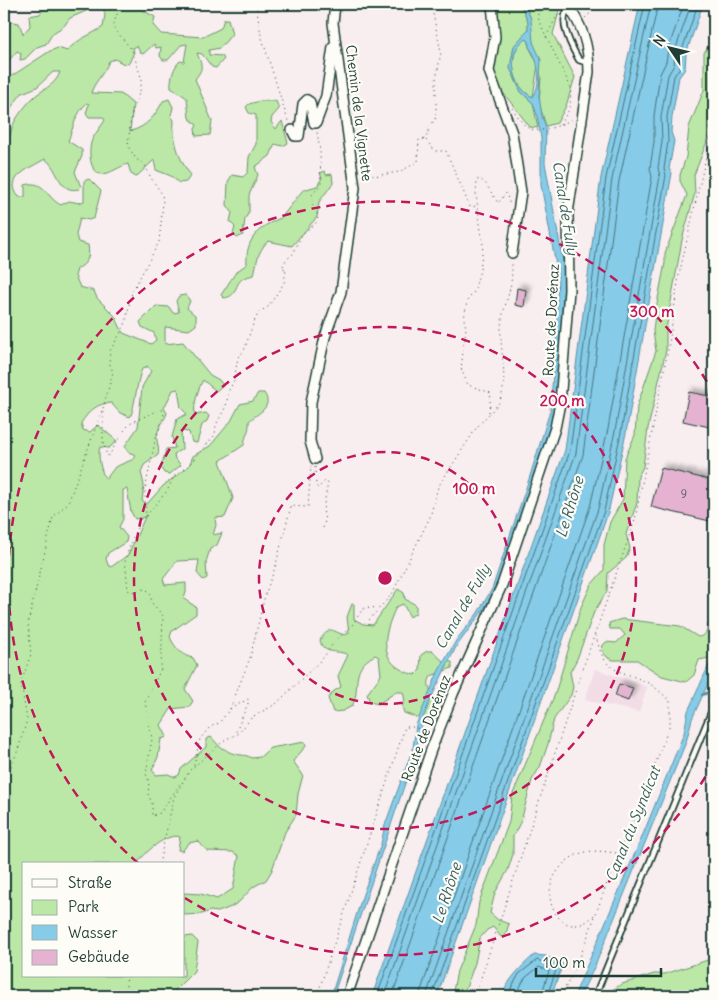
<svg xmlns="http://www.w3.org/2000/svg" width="718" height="1000" font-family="Delius,sans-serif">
  <defs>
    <filter id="shadow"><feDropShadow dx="4" dy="-4" stdDeviation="2.5" flood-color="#0004"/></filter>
  </defs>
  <rect width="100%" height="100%" fill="#f8edef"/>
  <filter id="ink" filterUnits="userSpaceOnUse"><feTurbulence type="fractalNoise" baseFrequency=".02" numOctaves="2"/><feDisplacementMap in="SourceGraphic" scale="10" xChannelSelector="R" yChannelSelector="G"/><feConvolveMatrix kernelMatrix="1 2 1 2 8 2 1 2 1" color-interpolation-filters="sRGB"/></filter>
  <g filter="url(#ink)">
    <path fill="#f2dce6" d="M595 669 647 687 639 712 585 700Z"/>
    <g fill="#bbe8a6" stroke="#6d926d" fill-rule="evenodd">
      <path d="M61 4H143L142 10 155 17 153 25 161 34 203 37 221 28 224 19H228L232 34 220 48 209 50V55L222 56 224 59 216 68 212 67 202 54 197 53C202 66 204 68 195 79L212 121 210 135 196 136 195 129 197 125 189 118 187 98 171 87C170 79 174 66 180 61L184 62 187 44 181 45 168 60H163L160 56 161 47 156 48 154 44 143 54 140 52 137 46 133 48 134 52 129 63 124 64 115 59 109 61C105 73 94 82 91 93L121 94 133 104 130 131C146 128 156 115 163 101L169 99 173 107 171 116 174 120C172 137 179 162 191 175L186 182 179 183 171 176 156 170 154 160 136 177 131 174 128 164C120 166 110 174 102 174 89 174 88 149 92 140 95 133 101 127 105 120L103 117H89L86 113 89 104 87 103C75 114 74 126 68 141L82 150V156L75 172 81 187 79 189C58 194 59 168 45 159 30 168 3 178 19 197H25V185C45 179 46 198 61 205L69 201 79 203 84 201V181L89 179 101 191 94 218 89 220 80 218 76 235 78 242 88 245C90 257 88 263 77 269L75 276 80 287 94 291 97 298 115 316 123 333 151 344 156 340 154 333 142 327 140 322 156 306 169 307 173 313 179 312 176 301 179 296 186 295 190 301 187 308 196 316V325L189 330 165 327V344L183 342 210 375 219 380 223 385 216 391 203 380C198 389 193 405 195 415L206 413 209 416 207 421 202 425 197 443 192 442 189 432 181 431 182 449 174 454 175 459 181 465 170 474 164 473 161 468 166 449 175 448 172 437 177 419 187 414 181 408 178 389 173 390 164 408 167 413C165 420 158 427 157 435 156 442 160 448 158 455L144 465 141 472 144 485 142 501 147 504 163 486 189 466 193 456 210 446 231 421 240 404 253 401 258 393H264C274 407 258 413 249 421 250 431 245 435 244 445L220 461 233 498 225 517 215 518 216 525 213 535 222 533 217 545 210 549 206 562 207 578 203 580 197 573 199 560 177 561 163 579 165 585 186 583V592L184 599 196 607V614L172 631 170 637C175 648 182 656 193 658L197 665 185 689 193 701 189 707 171 709 161 725 167 737 161 739 158 757 152 770 156 775 168 774 175 777 179 775 181 769 206 747V739L211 737 221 748C227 749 227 752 232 753 240 756 245 754 252 758L260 757 270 748 305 742 306 746 293 761 303 775 298 794 296 815 285 832 272 870 266 880 253 887 240 901 231 907 218 912 210 911 202 914 184 915V893L201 894 217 899 233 889 239 856 233 852 207 851 198 841 189 843 182 851 178 850 180 837C167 832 144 853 137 864H24V976H184V937L192 936 198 942 194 971 176 989 174 996H4V146C12 139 9 131 15 121 19 114 26 105 32 99 41 89 55 87 60 72H53L37 87 22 93 4 117V81L50 51 58 48 67 51C77 39 91 35 103 27L105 14 102 4 70 18 64 26 53 33 46 44 37 47 25 59 20 60 21 53 17 51 4 66V27L12 22 19 23 23 34 30 26 29 16 40 14 44 8ZM147 366 151 371 142 387 138 427 125 446 128 452 136 455 134 459 115 467 106 479C101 474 97 453 100 447L109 448 117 441 98 425 90 432 83 430 81 423C89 411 97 403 111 403L120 413 130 417C134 412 137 380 142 369ZM127 489 131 512 135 519 145 517 128 555 111 567 108 565 106 559 108 553 126 542 127 537 119 527 123 519V490Z"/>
      <path d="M495 4H521L528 22V30L514 46 510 68 521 92 533 103 538 128 530 127 497 85 493 70 498 46Z"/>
      <path d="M524 4H554L559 12 553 34 575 77 566 106 557 123 546 126 539 103 541 77 532 38 530 16Z"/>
      <path d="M714 35V109L706 144 694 175 695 193 682 240 666 329V350L648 428 643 467 638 476 637 503 626 534 630 548 626 558 608 573 607 591 594 612 577 659 570 672 573 687 571 695 554 719 548 744 540 767 532 780 521 821 513 836V854L508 870 495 893 490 913 498 920 509 924 505 936 501 937 493 927 487 930 480 938 475 963 463 996H452L457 971 476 925 479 902 509 822 512 796 555 694 581 607 591 585 604 570V545L610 522 623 499 625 458 635 435 637 406 656 351 653 331 655 314 665 263V253L687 195 680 181V175L686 157 689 127 704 90V53Z"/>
      <path d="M526 39 529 41V47L538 64 533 97C512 89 505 50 526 39Z"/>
      <path d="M260 101H276L279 109 272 117 271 122 276 129 282 121 288 143 283 146 275 144 270 156 255 167 258 175 249 195V212L245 219 243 235 237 238 233 234 235 227 230 222 232 212 227 205 228 182 232 175 243 177 248 172 249 157 256 144V115L249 113 246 107 249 104Z"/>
      <path d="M325 171 326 175 332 174 333 183 319 202 317 217 292 246 268 241C257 252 257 262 254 275 250 276 245 277 242 279 233 287 238 296 224 298L221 295 236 272 247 264C245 240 259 226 281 218L303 190 317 186 322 178 320 173Z"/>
      <path d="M398 589 404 593 405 599 416 605V613L410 617 403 604 396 607C382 637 377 665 415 675L420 670 421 655 427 651H432L443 661 452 662V668L431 676C425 687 432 689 434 699 435 705 435 711 436 716L432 720 426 721 404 713 402 706 405 701 403 692H396L378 704 370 702 367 694 381 675 379 657 375 655C348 669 362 689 352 706L343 711 333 712 328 698 334 691 341 687 338 676 348 655C338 649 323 656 320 640 332 624 330 631 345 635L349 633 347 617 352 604H354V619L363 624 373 625Z"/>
      <path d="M622 619 680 626 698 637C706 636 707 632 708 624L714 621V657L699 660 694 675 686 682 662 676 637 660H613L608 658 602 651 603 645 606 642 616 643 625 635 620 629H610L609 623Z"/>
      <path d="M714 958V976L708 978 714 981V996H602L622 984 654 974H665Z"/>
    </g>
    <g fill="#86cbe8" stroke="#5d92a0" fill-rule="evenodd">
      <path d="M521 4H524L531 19 533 42 541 60 539 96 542 116 546 127 545 163 565 272 555 416 499 583 484 609 456 647 433 694 423 718 416 751 333 996H331L363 894 381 844 385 825 413 748 416 725 438 672 457 639 477 614 492 589 530 476 550 411 556 339 558 276 541 185V138L537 115 533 103 521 92 510 68 514 46 528 30V22ZM526 39 529 41V47C539 59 542 83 533 97 512 89 505 50 526 39Z"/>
      <path d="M640 4H703L686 54 685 69 679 77 672 117 671 132 674 141 669 169 672 173 626 433 608 513 437 996H372L565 450 601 177Z"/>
      <path d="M714 654V670L692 719 686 742 595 966 580 996H574L644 832 684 733 688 711Z"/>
      <path d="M534 955 546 956 563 964 552 994 551 996H503C505 982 523 965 534 955Z"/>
    </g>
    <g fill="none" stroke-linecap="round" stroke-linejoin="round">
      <g stroke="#48767c" stroke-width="1">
        <path d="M377 996 570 451 606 178 645 4"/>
        <path d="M384 996 576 453 612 179 651 4"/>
        <path d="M392 996 583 455 619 181 658 4"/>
        <path d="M419 996 590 507 608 429 652 177 650 168 654 142V116L660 74 666 62 668 49 684 4"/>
        <path d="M426 996 598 509 615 431 660 176 658 168 662 142 661 117 668 75 674 65 675 51 691 4"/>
        <path d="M432 996 604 511 621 432 666 175 664 169 668 141 667 117 674 76 680 67 681 53 698 4"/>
        <path d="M507 996 519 974 537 960 557 967 547 996"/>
        <path d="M515 996 525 978 539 967 549 971 541 996"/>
      </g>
      <path stroke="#5d92a0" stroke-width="2.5" d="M702 695 714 690"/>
    </g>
    <g fill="#e5b3d1" stroke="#1f3d34" filter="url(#shadow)">
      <path d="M517 288 526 290 524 307 515 305Z"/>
      <path d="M689 392 714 397V428L683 421Z"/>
      <path d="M661 468 714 481V522L651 507Z"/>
      <path d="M619 684 633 688 628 701 615 696Z"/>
    </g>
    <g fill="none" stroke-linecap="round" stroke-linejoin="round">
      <defs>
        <g id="lane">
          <path d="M569 8C557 20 572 48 579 60L588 63"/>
          <path d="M595 996 714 705"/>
        </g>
        <g id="street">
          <path d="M492 4 495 37 489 71 512 133 521 192 512 253"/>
          <path d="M292 130 295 136H299L303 104 307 100 310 102 314 123H316L326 96 333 47"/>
          <path d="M315 459 310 441 311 402 325 337 341 292 355 188 333 23 335 4"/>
          <path d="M347 996 431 750 453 694 502 585 555 428 560 403 569 290 568 213 589 72C589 47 582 23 566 4"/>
        </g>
      </defs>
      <use href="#lane" stroke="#1f3d34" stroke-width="8"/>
      <use href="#street" stroke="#1f3d34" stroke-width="12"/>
      <g stroke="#1f3d34" stroke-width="1" stroke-dasharray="1 4" stroke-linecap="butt">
        <path d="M117 4 118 11 113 27 132 50 141 77V88L131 116 128 146 136 159 145 165 151 178 162 194 163 203 159 242 132 292 125 325 110 351 109 362 113 372 103 408V442L107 456 109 455C116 445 121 433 129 425 133 421 157 411 162 409L164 416 155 441 145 490 146 516 140 520 125 559 128 590 131 592 145 589 150 592 152 603 163 616 161 669 145 702 152 739 146 774 149 782 148 794 152 803V816L160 813 182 781"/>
        <path d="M256 4 261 35 288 121"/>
        <path d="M536 4 539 21 571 88 570 108 560 125"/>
        <path d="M703 4 714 10"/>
        <path d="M578 5 601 10 609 4"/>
        <path d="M585 18 601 4"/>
        <path d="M546 37 558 14"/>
        <path d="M512 108C517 114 521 123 527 127 538 136 563 124 573 119"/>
        <path d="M426 140 435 151H446L470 207 477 206"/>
        <path d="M359 149 365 168 374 176 399 172 418 162 419 140 425 139 428 134 429 127 435 120 436 114V80L441 52 433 14 435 4"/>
        <path d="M489 412 491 393 468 385 461 369 466 328 464 319 467 301 474 292 480 270 483 245 476 195 477 180 480 179 486 184 498 203 506 193 510 205"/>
        <path d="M315 467 316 486 318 488 325 481 328 483 323 509 325 521 323 528"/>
        <path d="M146 516 167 491 175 475 188 466 215 435 216 425 226 406 229 390 234 381 238 357 244 351 253 324 259 312 268 307 284 283 286 269 282 268 286 260 293 254 302 234 317 222 318 216 313 205 312 195 321 184 320 151 317 132"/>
        <path d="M369 620 392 594 430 517 438 487 477 427 499 403C509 380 500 354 501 330 501 315 507 302 510 288 512 280 512 270 512 261"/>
        <path d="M230 709 250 658 265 595 275 568 291 506 308 507 311 466"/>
        <path d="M194 765 200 739 210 727 219 723 230 709 248 699 249 701 235 734"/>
        <path d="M4 800V783L18 750 27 720 21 683 31 654 28 623 53 517 68 503 103 408"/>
        <path d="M159 864 174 797 190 770 226 739 238 734 252 717 276 704 324 657 334 642 351 627 362 610 366 607 378 608 382 605"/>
        <path d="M594 915C566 946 533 899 560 868 566 860 575 854 586 852 596 850 607 852 617 853"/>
        <path d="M125 996 127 976"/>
        <path d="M317 996 405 727H413L429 732"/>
        <path d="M475 996 584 665 635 520 669 344 679 275 714 122"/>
        <path d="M561 996 578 963 618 853 640 806 670 724V700C663 695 656 687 648 683 617 667 605 676 596 636"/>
      </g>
      <use href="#lane" stroke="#fdfcf7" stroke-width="4.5"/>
      <use href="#street" stroke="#fdfcf7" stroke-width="9"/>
    </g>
  </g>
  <g fill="none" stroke="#c2185b" stroke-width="2.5" stroke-dasharray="9 6">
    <circle cx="385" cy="578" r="126"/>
    <circle cx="385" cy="578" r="251"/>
    <path d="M713 764A377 377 0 0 1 185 898M138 863A377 377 0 1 1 713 392"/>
  </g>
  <g text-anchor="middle" stroke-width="4.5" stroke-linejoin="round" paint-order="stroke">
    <g font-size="11" fill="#505a5b">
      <text x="684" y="498">9</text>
    </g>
    <g font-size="14" fill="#1f3d34" stroke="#fdfcf7">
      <text transform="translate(359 113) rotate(83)" y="5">Chemin de la Vignette</text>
      <text transform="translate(551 320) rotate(-87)" y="5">Route de Dorénaz</text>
      <text transform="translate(426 728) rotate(-69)" y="5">Route de Dorénaz</text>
    </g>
    <g font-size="15" font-style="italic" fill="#396061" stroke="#fdfcf7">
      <text transform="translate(565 208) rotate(81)" y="5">Canal de Fully</text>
      <text transform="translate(570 507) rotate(-73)" y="5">Le Rhône</text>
      <text transform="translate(463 607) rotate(-60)" y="5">Canal de Fully</text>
      <text transform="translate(633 824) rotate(-68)" y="5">Canal du Syndicat</text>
      <text transform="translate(447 893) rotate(-72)" y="5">Le Rhône</text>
    </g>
  </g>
  <circle cx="385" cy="578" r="8" fill="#c2185b" stroke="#fdfcf7" stroke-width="2.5"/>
  <g font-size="15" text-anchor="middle" font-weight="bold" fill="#c2185b" stroke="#fdfcf7" stroke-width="4.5" stroke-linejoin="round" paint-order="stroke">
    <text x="652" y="317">300 m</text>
    <text x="562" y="406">200 m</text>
    <text x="474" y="494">100 m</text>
  </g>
  <rect width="718" height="1000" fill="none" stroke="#fdfcf7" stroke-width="20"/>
  <rect x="10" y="10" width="698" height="980" fill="none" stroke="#1f3d34" stroke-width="2" filter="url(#ink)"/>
  <rect x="22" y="862" width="162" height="115" fill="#fdfcf7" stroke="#a4b0a9"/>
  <rect x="32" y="879" width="25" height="8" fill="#fdfcf7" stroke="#a4b0a9"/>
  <text x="68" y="888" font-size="15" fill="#1f3d34">Straße</text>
  <rect x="32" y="900" width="25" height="15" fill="#bbe8a6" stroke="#a4b0a9"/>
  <text x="68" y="912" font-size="15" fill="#1f3d34">Park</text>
  <rect x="32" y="925" width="25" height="15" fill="#86cbe8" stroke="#a4b0a9"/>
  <text x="68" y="938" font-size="15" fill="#1f3d34">Wasser</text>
  <rect x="32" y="950" width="25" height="15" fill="#e5b3d1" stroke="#a4b0a9"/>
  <text x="68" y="962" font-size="15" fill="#1f3d34">Gebäude</text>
  <g transform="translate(670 48) rotate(305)" stroke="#fdfcf7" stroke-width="4" paint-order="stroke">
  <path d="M0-4L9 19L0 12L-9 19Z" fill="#1f3d34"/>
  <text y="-8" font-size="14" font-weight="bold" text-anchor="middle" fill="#1f3d34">N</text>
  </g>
  <path d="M536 968v8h125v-8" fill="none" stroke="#1f3d34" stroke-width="2.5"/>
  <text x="543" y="968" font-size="15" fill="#1f3d34" stroke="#fdfcf7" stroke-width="4" paint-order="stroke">100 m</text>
</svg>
